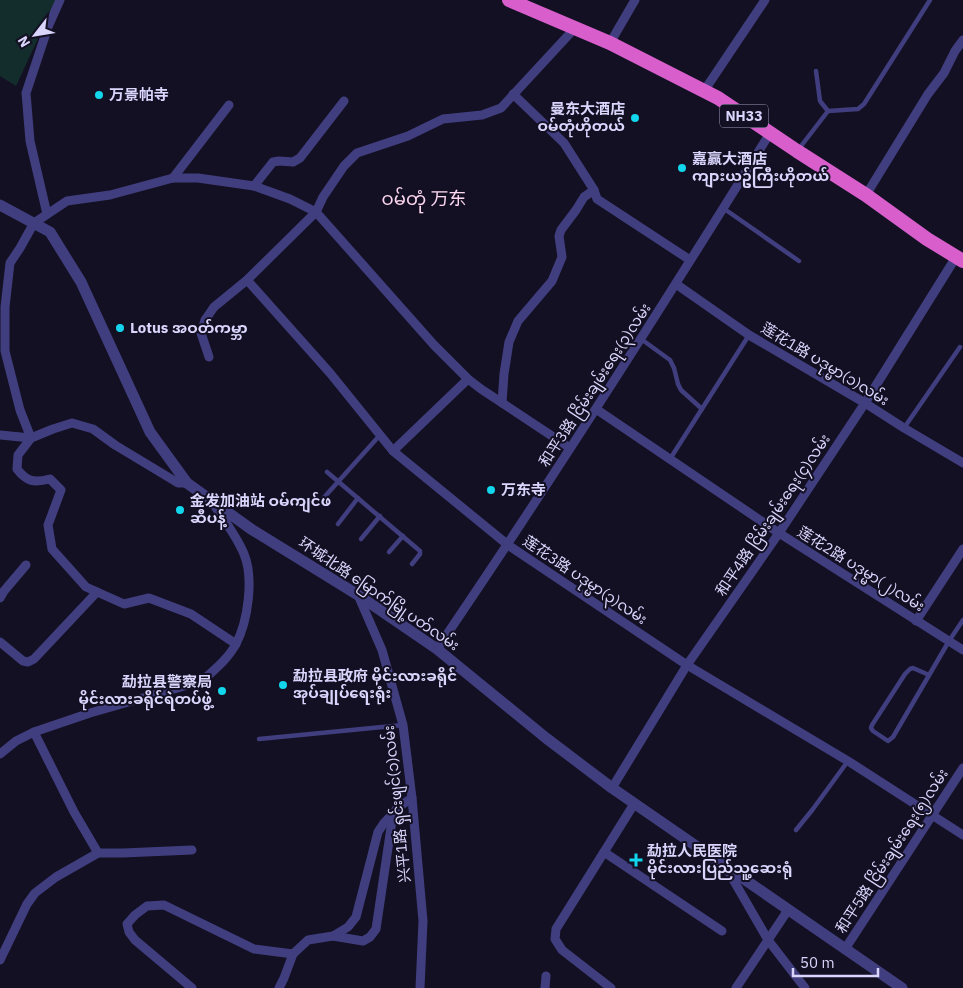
<svg xmlns="http://www.w3.org/2000/svg" width="963" height="988" font-family="'IBM Plex Sans','Noto Sans SC','Noto Sans Myanmar',sans-serif">
  <rect width="100%" height="100%" fill="#131023"/>
  <path fill="#132d2c" d="M0 0H56L16 86 0 76Z"/>
  <g fill="none" stroke-linecap="round" stroke-linejoin="round">
    <g stroke="#413e7f" stroke-width="4.5">
      <path d="M816 71 820 101 828 111"/>
      <path d="M798 150 828 111 858 109 864 104 930 0"/>
      <path d="M723 208 799 261"/>
      <path d="M641 339 670 360 674 368 678 384 681 390 702 409"/>
      <path d="M904 428 960 347"/>
      <path d="M670 459 749 335"/>
      <path d="M327 472 420 551V554L412 564"/>
      <path d="M319 503 380 435"/>
      <path d="M338 524 358 498"/>
      <path d="M361 539 380 516"/>
      <path d="M389 552 403 536"/>
      <path d="M929 675 913 668 910 669 905 674 872 725 871 728 873 731 888 741 893 737 949 641 963 620"/>
      <path d="M259 739 403 725"/>
      <path d="M796 830 813 809 848 761"/>
    </g>
    <g stroke="#413e7f" stroke-width="9">
      <path d="M610 43 635 0"/>
      <path d="M704 91 765 0"/>
      <path d="M513 94 564 143 594 190 597 199 690 260"/>
      <path d="M173 178 229 105"/>
      <path d="M254 186 273 162 279 161 293 162 300 158 344 101"/>
      <path d="M866 195 928 94 944 73 955 51 963 40"/>
      <path d="M47 214 30 141 26 93 48 27 60 0"/>
      <path d="M247 280 330 373 393 451 508 545 687 665 848 761 963 835"/>
      <path d="M676 284 749 335 865 403 904 428 963 463"/>
      <path d="M209 357 201 333 205 320 214 307 247 280 316 212 434 345 468 379 481 389 570 448"/>
      <path d="M502 403 504 374 509 342 518 321 552 281 562 257 559 236 561 230 576 210 584 197 594 190"/>
      <path d="M596 409 779 533 963 650"/>
      <path d="M0 435 31 438 18 455 17 469C27 482 34 483 50 479L61 490 48 525 52 549 86 587 124 604 149 598 191 614 236 644"/>
      <path d="M393 451 468 379"/>
      <path d="M187 483H178L115 445 93 429 72 423 53 429 31 438 20 410 5 351V307L10 263 20 248 34 223 67 201 110 195 173 178H198L254 186 290 199 316 212 323 197 344 166 357 153 408 136 443 119 482 115 501 108 575 28"/>
      <path d="M358 595 382 650 403 725 412 798 423 921 420 988"/>
      <path d="M0 598 4 591 26 565"/>
      <path d="M916 621 963 549"/>
      <path d="M0 642 23 661 28 662 34 659 97 592"/>
      <path d="M437 649C552 480 662 307 770 133"/>
      <path d="M34 732 74 812 98 853"/>
      <path d="M0 754 16 741 34 732 90 713 202 681C214 670 228 659 236 644 248 621 254 578 244 554 237 537 225 521 214 505"/>
      <path d="M612 788 687 665 779 533 865 403 956 257"/>
      <path d="M604 852 722 931"/>
      <path d="M727 869 768 940 736 988"/>
      <path d="M788 910 768 940 805 988"/>
      <path d="M333 936 348 927 356 917 378 832 384 823 393 814"/>
      <path d="M845 949 963 768"/>
      <path d="M0 960 27 904 35 893 56 877 98 853H123L192 850"/>
      <path d="M192 988 135 940 129 932 127 924 135 915 147 906 164 905 254 949 293 954"/>
      <path d="M279 988 284 978 293 954 308 940 333 936 363 941 370 937 376 929 393 814 397 808 412 798"/>
      <path d="M545 988 546 976"/>
      <path d="M611 988 562 950 555 939 556 929 634 804"/>
    </g>
    <path stroke="#413e7f" stroke-width="11" d="M0 205 50 232 81 282 150 432 187 483 251 529 358 595 437 649 546 738 612 788 902 988"/>
    <path stroke="#d85ecc" stroke-width="14" d="M509 0 610 43 718 98 797 151 866 195 927 239 963 261"/>
  </g>
  <g fill="#11d6ec" stroke="#131023" stroke-width="2">
    <circle cx="99" cy="95" r="5"/>
    <circle cx="635" cy="118" r="5"/>
    <circle cx="682" cy="168" r="5"/>
    <circle cx="120" cy="328" r="5"/>
    <circle cx="491" cy="490" r="5"/>
    <circle cx="180" cy="510" r="5"/>
    <circle cx="283" cy="685" r="5"/>
    <circle cx="222" cy="691" r="5"/>
    <path d="M633.5 852.5h5v5h5v5h-5v5h-5v-5h-5v-5h5z"/>
  </g>
  <g text-anchor="middle" stroke-width="4" stroke-linejoin="round" paint-order="stroke">
    <rect fill="#131023" stroke="#9e9abb" stroke-width="1" x="720" y="104.5" width="48" height="23" rx="4"/>
    <g font-size="14" font-weight="bold" fill="#dad5fc">
      <text x="744" y="121">NH33</text>
    </g>
    <g font-size="15" font-weight="bold" fill="#dad5fc" stroke="#131023" text-anchor="start">
      <text x="109" y="100">万景帕寺</text>
      <text x="625" y="114" text-anchor="end">曼东大酒店<tspan x="625" dy="17">ဝမ်တုံဟိုတယ်</tspan></text>
      <text x="692" y="164">嘉赢大酒店<tspan x="692" dy="17">ကျားယဥ်ကြီးဟိုတယ်</tspan></text>
      <text x="130" y="333">Lotus အဝတ်ကမ္ဘာ</text>
      <text x="501" y="495">万东寺</text>
      <text x="190" y="506">金发加油站 ဝမ်ကျင်ဖ<tspan x="190" dy="17">ဆီပန့်</tspan></text>
      <text x="293" y="681">勐拉县政府 မိုင်းလားခရိုင်<tspan x="293" dy="17">အုပ်ချုပ်ရေးရုံး</tspan></text>
      <text x="212" y="687" text-anchor="end">勐拉县警察局<tspan x="212" dy="17">မိုင်းလားခရိုင်ရဲတပ်ဖွဲ့</tspan></text>
      <text x="647" y="856">勐拉人民医院<tspan x="647" dy="17">မိုင်းလားပြည်သူ့ဆေးရုံ</tspan></text>
    </g>
    <g font-size="15" fill="#dad5fc" stroke="#131023">
      <text transform="translate(825 364) rotate(31)" y="5">莲花1路 ပဒုမ္မာ(၁)လမ်း</text>
      <text transform="translate(595 385) rotate(-57)" y="5">和平3路 ငြိမ်းချမ်းရေး(၃)လမ်း</text>
      <text transform="translate(773 515) rotate(-56)" y="5">和平4路 ငြိမ်းချမ်းရေး(၄)လမ်း</text>
      <text transform="translate(861 569) rotate(32)" y="5">莲花2路 ပဒုမ္မာ(၂)လမ်း</text>
      <text transform="translate(585 580) rotate(34)" y="5">莲花3路 ပဒုမ္မာ(၃)လမ်း</text>
      <text transform="translate(379 594) rotate(34)" y="5">环城北路 မြောက်မြို့ပတ်လမ်း</text>
      <text transform="translate(397 804) rotate(-96)" y="5">兴平1路 ရှင်းဖျင်(၁)လမ်း</text>
      <text transform="translate(892 851) rotate(-57)" y="5">和平5路 ငြိမ်းချမ်းရေး(၅)လမ်း</text>
    </g>
    <g font-size="18" fill="#fcd7ef" stroke="#131023">
      <text x="424" y="205">ဝမ်တုံ 万东</text>
    </g>
  </g>
  <g transform="translate(35 35) rotate(239)" stroke="#131023" stroke-width="4" paint-order="stroke">
  <path d="M0-4L9 19L0 12L-9 19Z" fill="#dad5fc"/>
  <text y="-8" font-size="14" font-weight="bold" text-anchor="middle" fill="#dad5fc">N</text>
  </g>
  <path d="M793 968v8h85v-8" fill="none" stroke="#dad5fc" stroke-width="2.5"/>
  <text x="800" y="968" font-size="15" fill="#dad5fc" stroke="#131023" stroke-width="4" paint-order="stroke">50 m</text>
</svg>
